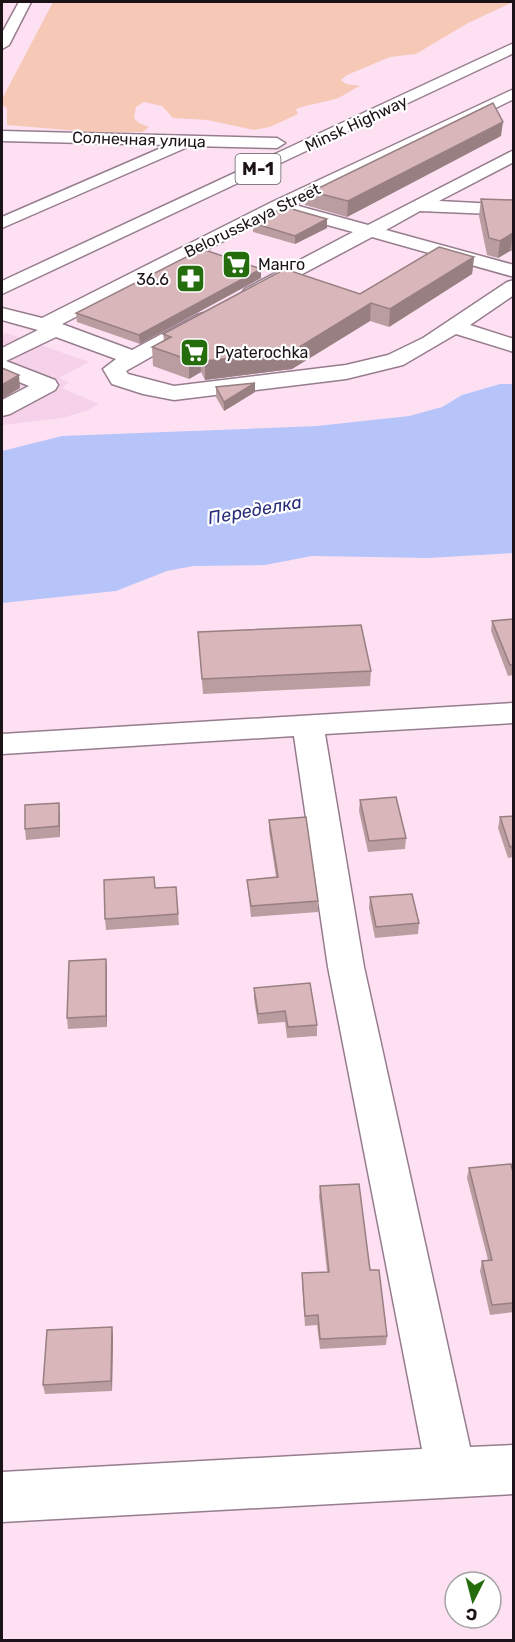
<svg xmlns="http://www.w3.org/2000/svg" width="515" height="1642" font-family="Rubik,sans-serif">
  <rect width="100%" height="100%" fill="#fde1f3"/>
  <path fill="#f5d2e9" d="M7 333 89 362 59 378 69 382 62 388 99 404 86 411 62 418 2 425V335Z"/>
  <path fill="#f6c9b7" d="M53 2H513L468 23 416 54 390 57 347 75 341 80 346 84 361 86C351 89 345 96 335 99 322 103 309 104 296 109L298 114 270 127 254 130 207 120 173 118 162 106 144 102 136 107 134 118 139 123 149 127 143 132H91L7 125V108L2 105V99Z"/>
  <path fill="#b7c4fa" d="M500 384H513V553L428 558 312 556 265 565 193 566 167 571 116 591 2 603V451L62 436 317 426 409 416 442 407 462 395Z"/>
  <g fill="none" stroke-linecap="round" stroke-linejoin="round">
    <defs>
      <g id="minor">
        <path d="M19 2H31L9 45 2 49V33Z"/>
        <path d="M514 89V99L295 205 368 225 514 150V162L439 201 514 205V215L420 211 386 230 514 265V277L372 237 259 297H245L242 293 245 289 353 232 280 212 62 324 132 350 197 315 204 313 211 315 214 319 211 323 126 371 128 374 174 386 346 365 388 355 423 338 507 282 514 280V295L470 325 514 339V352L456 334 403 365 346 379 174 400 143 394 112 384 103 369 116 359 56 337 6 361 55 380 58 385 55 390 10 414 2 416V400L29 386 2 375V348L38 330 2 320V308L42 318 272 202Z"/>
        <path d="M2 131 277 138 285 143 277 148 190 146 2 228V217L168 145 2 141Z"/>
        <path d="M514 703V723L325 734 364 967 470 1447 514 1445V1494L2 1522V1472L422 1449 328 967 294 736 2 754V734Z"/>
      </g>
      <path id="highway" d="M514 43V53L2 294V281Z"/>
    </defs>
    <use href="#minor" stroke="#967d8e" stroke-width="3"/>
    <use href="#highway" stroke="#967d8e" stroke-width="3"/>
    <use href="#minor" fill="#fff" fill-rule="evenodd"/>
    <use href="#highway" fill="#fff" fill-rule="evenodd"/>
  </g>
  <g fill="#ba9da0">
    <path d="M501 136 347 217 305 205V190L321 187Z"/>
    <path d="M481 199 513 200V251H510L498 258 487 255 479 216Z"/>
    <path d="M327 219V228L295 244 253 232V223Z"/>
    <path d="M474 257 472 274 389 327 370 321 292 369 205 380 201 372 189 379 153 366 152 347 164 341 163 334 360 294Z"/>
    <path d="M261 278 140 344 77 322 76 313Z"/>
    <path d="M216 387 255 392 224 411 216 397Z"/>
    <path d="M513 619V675L508 676 491 631 492 621Z"/>
    <path d="M198 632 371 671 370 686 203 694Z"/>
    <path d="M360 800 406 838 405 849 368 852 359 811Z"/>
    <path d="M60 814V837L26 840 25 829Z"/>
    <path d="M513 816V857L508 858 498 828 500 817Z"/>
    <path d="M269 820 318 901V912L251 917 248 891 247 880 276 877 269 831Z"/>
    <path d="M176 887 179 925 106 930 105 919 155 888Z"/>
    <path d="M370 897 419 923 418 934 375 938 369 908Z"/>
    <path d="M107 970V1027L68 1029 67 1018Z"/>
    <path d="M254 988 317 1025V1036L287 1038 285 1022 258 1024 254 999Z"/>
    <path d="M469 1168 513 1172V1312L490 1315 480 1271 482 1261 488 1260 467 1178Z"/>
    <path d="M320 1186 370 1270 387 1336 386 1345 320 1349 317 1325 305 1326 302 1283V1273L327 1272 319 1196Z"/>
    <path d="M112 1327 113 1337 112 1391 45 1394 43 1385Z"/>
  </g>
  <g fill="#977f82">
    <path d="M503 122 501 136 347 217 348 201Z"/>
    <path d="M327 219V228L295 244V236Z"/>
    <path d="M513 233 510 251 498 258 500 241Z"/>
    <path d="M474 257 472 274 389 327 390 309Z"/>
    <path d="M261 269V278L140 344 139 335Z"/>
    <path d="M371 303 370 321 292 369 205 380V361Z"/>
    <path d="M200 353 201 372 189 379V360Z"/>
    <path d="M19 375 20 388 2 399V385Z"/>
    <path d="M255 383V392L224 411V402Z"/>
    <path d="M59 803 60 814V837L59 826Z"/>
    <path d="M106 959 107 970V1027L106 1016Z"/>
    <path d="M112 1327 113 1337 112 1391 111 1381Z"/>
  </g>
  <g fill="#d8b6ba" stroke="#977f82" stroke-width="1.5">
    <path d="M493 103 503 122 348 201 305 190 313 185 321 187Z"/>
    <path d="M481 199 513 200V233L500 241 489 238Z"/>
    <path d="M285 207 327 219 295 236 253 223Z"/>
    <path d="M439 247 474 257 390 309 371 303 293 351 205 361 200 353 189 360 152 347 171 337 163 334 285 269 360 294Z"/>
    <path d="M202 249 261 269 139 335 76 313Z"/>
    <path d="M2 368 19 375 2 385Z"/>
    <path d="M255 383 224 402 216 387Z"/>
    <path d="M513 619V665H510L492 621Z"/>
    <path d="M361 625 371 671 202 679 198 632Z"/>
    <path d="M396 797 406 838 369 841 360 800Z"/>
    <path d="M59 803V826L25 829V805Z"/>
    <path d="M513 816V846L510 847 500 817Z"/>
    <path d="M306 817 318 901 251 906 247 880 278 877 269 820Z"/>
    <path d="M154 877 155 888 176 887 178 914 105 919 104 880Z"/>
    <path d="M412 894 419 923 376 927 370 897Z"/>
    <path d="M106 959V1016L67 1018 69 961Z"/>
    <path d="M310 983 317 1025 288 1027 285 1011 258 1014 254 988Z"/>
    <path d="M511 1164 513 1172V1303L492 1305 482 1261 492 1260 469 1168Z"/>
    <path d="M359 1184 370 1270H379L387 1336 320 1339 318 1315 305 1316 302 1273 329 1272 320 1186Z"/>
    <path d="M112 1327 111 1381 43 1385 47 1330Z"/>
  </g>
  <defs>
    <symbol id="supermarket-square" viewBox="-11 -11 22 22"><rect x="-9" y="-9" width="18" height="18" rx="4" fill="#256d0c" stroke="#fff"/><path d="M-6-5.5h2.5l.6 2H6L4.5 2H-2.5L-4.4-4H-6ZM-1.5 3.2a1.3 1.3 0 1 0 .1 0ZM3 3.2a1.3 1.3 0 1 0 .1 0Z" fill="#fff"/></symbol>
    <symbol id="pharmacy-square" viewBox="-11 -11 22 22"><rect x="-9" y="-9" width="18" height="18" rx="4" fill="#256d0c" stroke="#fff"/><path d="M-2-6h4v4h4v4h-4v4h-4v-4h-4v-4h4Z" fill="#fff"/></symbol>
  </defs>
  <g fill-rule="evenodd">
    <use href="#supermarket-square" x="220" y="248" width="33" height="33"/>
    <use href="#pharmacy-square" x="174" y="262" width="33" height="33"/>
    <use href="#supermarket-square" x="178" y="336" width="33" height="33"/>
  </g>
  <g text-anchor="middle" stroke-width="4.5" stroke-linejoin="round" paint-order="stroke">
    <g font-size="16" fill="#1c1319" stroke="#fff">
      <text transform="translate(356 123) rotate(-25)" y="6">Minsk Highway</text>
      <text transform="translate(139 139) rotate(2)" y="6">Солнечная улица</text>
      <text transform="translate(252 220) rotate(-26)" y="6">Belorusskaya Street</text>
    </g>
    <g font-size="16" fill="#1c1319" stroke="#fff" text-anchor="start">
      <text x="258" y="270">Манго</text>
      <text x="169" y="285" text-anchor="end">36.6</text>
      <text x="215" y="358">Pyaterochka</text>
    </g>
    <rect fill="#fff" stroke="#605a5e" stroke-width="1.5" x="235.5" y="154" width="45" height="30" rx="4.5"/>
    <g font-size="18" font-weight="bold" fill="#1c1319">
      <text x="258" y="175">М-1</text>
    </g>
    <g font-size="18" font-style="italic" fill="#292e7b" stroke="#fff">
      <text transform="translate(255 510) rotate(-10)" y="6">Переделка</text>
    </g>
  </g>
  <rect width="515" height="1642" fill="none" stroke="#1c1319" stroke-width="6"/>
  <g transform="translate(473 1600) rotate(186)"><circle r="28" fill="#ffffff" stroke="#a4a1a3" stroke-width="1.5"/>
  <path d="M0-4.5L10 22L0 15L-10 22Z" fill="#256d0c"/>
  <text y="-9" font-size="16" font-weight="bold" text-anchor="middle" fill="#1c1319">С</text>
  </g>
</svg>
